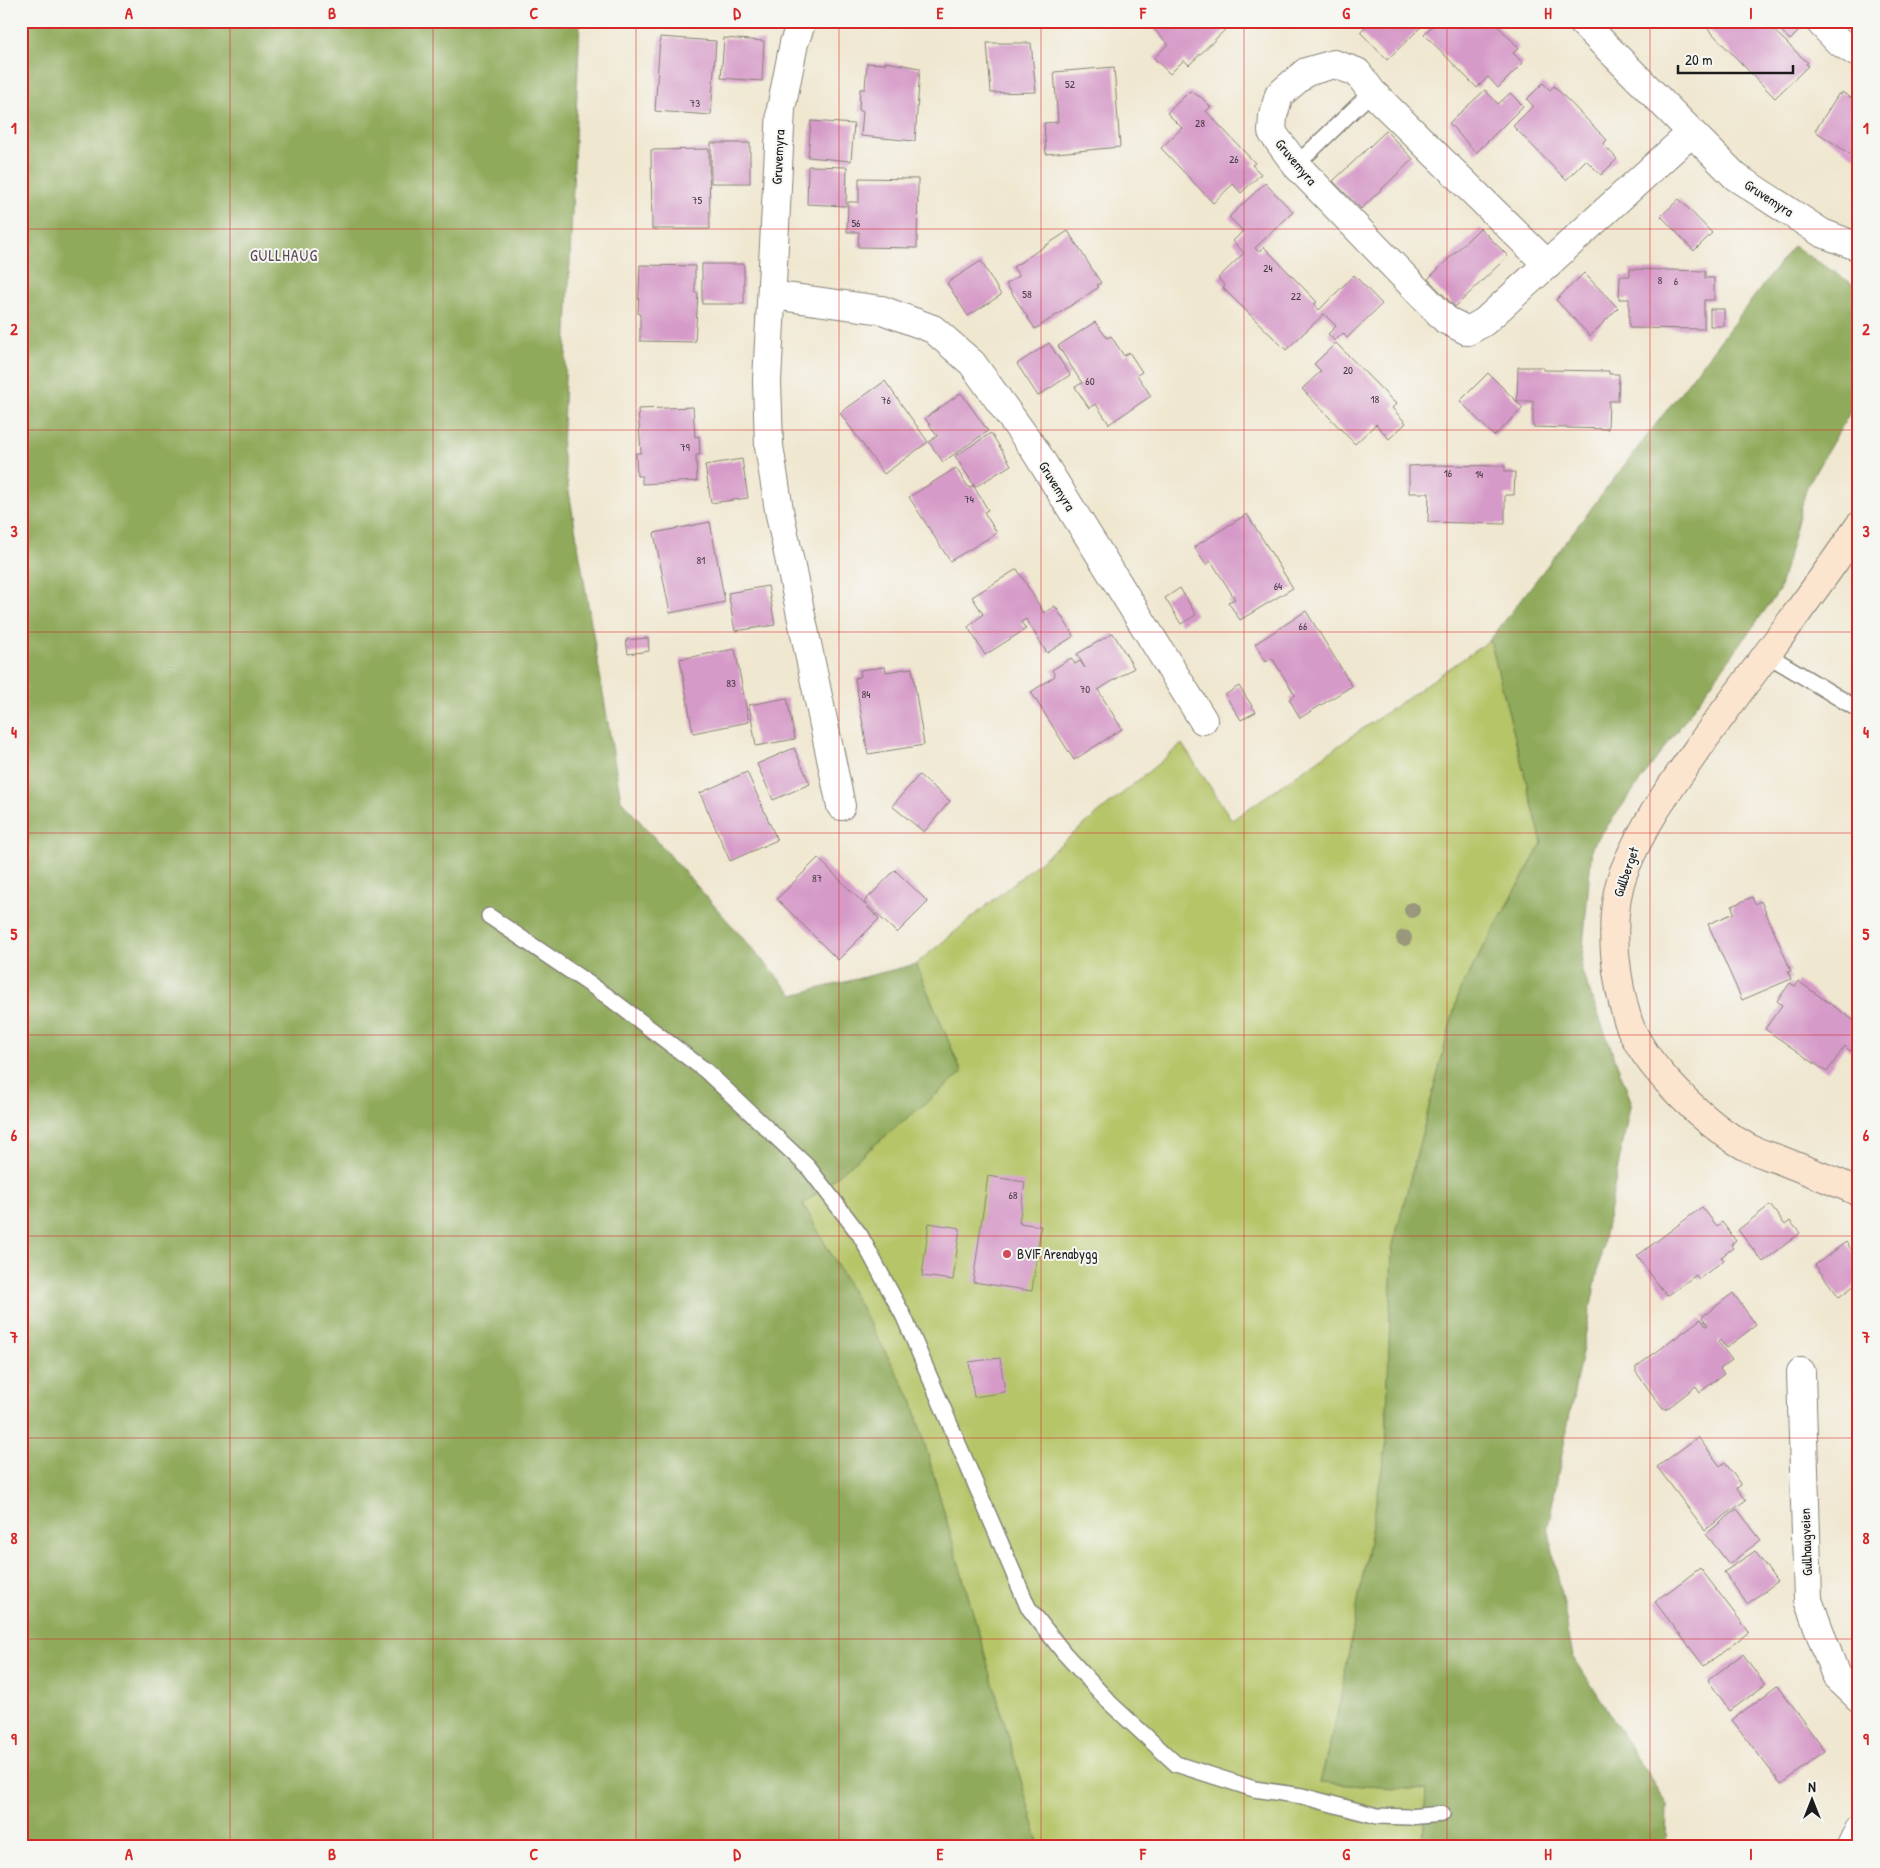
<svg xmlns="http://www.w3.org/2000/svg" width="1880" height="1868" font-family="'Patrick Hand',sans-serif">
  <rect width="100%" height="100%" fill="#f6f6f2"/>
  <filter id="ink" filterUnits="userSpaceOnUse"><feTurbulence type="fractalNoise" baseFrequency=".02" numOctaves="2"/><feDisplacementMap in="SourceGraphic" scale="10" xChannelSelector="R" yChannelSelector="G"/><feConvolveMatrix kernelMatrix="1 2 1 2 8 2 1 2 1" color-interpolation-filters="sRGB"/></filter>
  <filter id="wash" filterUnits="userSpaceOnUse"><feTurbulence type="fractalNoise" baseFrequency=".0096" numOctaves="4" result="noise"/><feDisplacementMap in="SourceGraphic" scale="20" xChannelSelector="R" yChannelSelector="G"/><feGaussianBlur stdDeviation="1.12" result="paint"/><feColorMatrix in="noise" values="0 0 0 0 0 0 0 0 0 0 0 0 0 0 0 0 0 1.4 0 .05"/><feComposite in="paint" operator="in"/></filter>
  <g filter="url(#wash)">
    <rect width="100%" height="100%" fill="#f0e7d0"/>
    <path fill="#b6c567" stroke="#697042" d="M1490 640 1542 843 1459 992 1392 1249 1386 1448 1340 1702 1320 1783 1426 1790 1423 1847H1040L912 1400 803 1204 962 1073 916 964 1182 744 1232 820Z"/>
    <g fill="#90aa5c" stroke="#56633c">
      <path d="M21 21H580L562 450 621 800 793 995 916 964 962 1073 803 1204 912 1400 1040 1847H21Z"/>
      <path d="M1793 246 1859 288V397L1807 486 1779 591 1592 847 1581 969 1631 1101 1548 1526 1573 1656 1667 1805 1666 1847H1423L1426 1790 1320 1783 1340 1702 1386 1448 1392 1249 1459 992 1542 843 1490 640Z"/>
    </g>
    <g id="blocks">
      <g fill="#d69ac8">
        <path d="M1151 21H1234L1189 65 1184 60 1170 74 1154 58 1168 44 1148 23Z"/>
        <path d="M1371 21H1419L1423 25 1387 60 1360 32Z"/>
        <path d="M1431 21H1493L1519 48 1513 53 1523 63 1498 88 1488 77 1477 88 1424 34 1434 24Z"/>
        <path d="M1714 21H1764L1808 63 1806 64 1808 66 1775 98 1707 28Z"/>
        <path d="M1772 21H1794L1801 29 1790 40Z"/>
        <path d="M660 37 716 41 711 115 655 111Z"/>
        <path d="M724 38 764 41 762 81 721 78Z"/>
        <path d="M987 43H1031L1036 92 991 93Z"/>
        <path d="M885 62 920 68 915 141 861 136 863 111H859L860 89H865L867 63 885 64Z"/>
        <path d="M1114 67 1120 147 1046 154 1044 123 1058 122 1054 72Z"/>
        <path d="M1543 83 1550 90 1554 86 1607 140 1603 144 1617 159 1601 175 1586 160 1566 180 1513 126 1533 106 1527 99Z"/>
        <path d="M1485 90 1498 104 1510 93 1523 106 1476 153 1449 123Z"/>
        <path d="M1190 91 1202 98 1211 107 1206 111 1255 163 1252 165 1261 174 1241 193 1233 184 1213 203 1161 148 1182 128 1167 113Z"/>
        <path d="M1842 92 1859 103V160L1815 131 1839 93 1841 95Z"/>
        <path d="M811 121 854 124 851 161 808 157Z"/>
        <path d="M1386 131 1413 159 1361 209 1333 181Z"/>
        <rect x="711" y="143" width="39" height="40"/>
        <path d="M709 149 710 229H652L651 150Z"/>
        <path d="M808 166 847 167 846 206 807 204Z"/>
        <path d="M859 178 918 179 917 248 858 247 859 232H847L848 202H859Z"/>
        <path d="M1265 183 1293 212 1255 248 1259 252 1264 247 1317 302 1314 304 1319 310 1354 275 1382 304 1347 338 1343 333 1335 341 1328 334 1336 326 1324 314 1286 350 1223 288 1225 286 1218 278 1244 253 1233 241 1243 231 1229 217Z"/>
        <path d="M1679 199 1712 233 1694 251 1661 216Z"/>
        <path d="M1480 228 1508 256 1455 307 1428 279Z"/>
        <path d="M1068 231 1101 283 1097 285 1099 287 1035 329 1006 284 1019 276 1013 267Z"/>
        <path d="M981 261 1001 295 968 316 947 283Z"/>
        <rect x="702" y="264" width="42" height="40"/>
        <path d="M640 265 695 266V293H698L695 342 640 341V314H638Z"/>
        <path d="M1630 269 1705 271V278H1714V300H1704V329L1629 328V299H1619L1620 276H1630Z"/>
        <path d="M1584 273 1618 308 1590 336 1556 300Z"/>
        <rect x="1710" y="309" width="14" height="17"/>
        <path d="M1095 322 1107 338 1111 336 1124 356 1129 352 1142 372 1137 375 1151 396 1109 424 1096 404 1089 408 1075 387 1082 383 1058 346Z"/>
        <path d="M1049 343 1070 375 1038 396 1017 364Z"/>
        <path d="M1336 343 1396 404 1392 408 1406 423 1389 439 1376 424 1355 444 1302 389 1321 371 1314 364Z"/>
        <path d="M1518 367H1543V370L1609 371V374H1619L1618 401H1609L1608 429 1533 427V401H1517Z"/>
        <path d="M1488 373 1523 408 1494 436 1460 401Z"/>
        <path d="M885 381 928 442 884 474 840 413Z"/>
        <path d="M961 393 988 431 943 462 929 442 937 436 925 418Z"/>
        <path d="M693 407 695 437 699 436 700 455H696L697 481 642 484V476H637L636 453H641L638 409Z"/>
        <path d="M991 433 1011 465 975 487 955 456Z"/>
        <path d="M742 459 748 498 711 503 705 465Z"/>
        <path d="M1429 465 1505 466V472H1515L1514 495H1505V524L1428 522 1429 493H1409V466Z"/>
        <path d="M956 468 969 488 973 485 988 510 984 512 997 533 950 561 909 497Z"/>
        <path d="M1247 514 1293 588 1240 620 1228 602 1235 599 1211 561 1206 565 1194 547Z"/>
        <path d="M710 522 725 602 670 613 654 533Z"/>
        <path d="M1017 569 1044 613 1055 606 1074 636 1047 653 1026 619 1021 622 1026 629 985 655 968 627 983 614 972 597Z"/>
        <path d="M768 586 775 625 735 631 728 593Z"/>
        <path d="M1180 588 1196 615 1181 624 1165 598Z"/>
        <path d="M1306 611 1352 686 1300 718 1289 699 1295 695 1272 658 1266 662 1255 644Z"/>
        <path d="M1113 633 1134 668 1098 690 1122 729 1074 760 1031 692 1055 676 1052 670 1071 658 1075 664 1080 661 1085 668 1077 654Z"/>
        <path d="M648 638 649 651 628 654 626 640Z"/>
        <path d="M735 649 749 722 693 733 680 659Z"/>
        <path d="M885 667 886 672 912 668 924 745 868 754 855 678 861 676 860 670Z"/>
        <path d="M1239 686 1256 712 1241 720 1225 695Z"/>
        <path d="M787 698 795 739 756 746 749 705Z"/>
        <path d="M794 748 810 784 773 800 757 764Z"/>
        <path d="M747 772 777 840 730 861 700 793Z"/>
        <path d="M919 775 950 801 924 832 892 806Z"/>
        <path d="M818 858 879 919 838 960 777 899Z"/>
        <path d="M895 870 928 902 897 933 864 902Z"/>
        <path d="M1752 897 1755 904 1761 901 1791 971 1788 972 1791 979 1742 1000 1708 924 1734 913 1732 906Z"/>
        <path d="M1798 981 1859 1024 1857 1030 1859 1031V1038L1850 1051 1845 1046 1827 1072 1765 1029 1782 1005 1777 1001 1790 983 1795 986Z"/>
        <path d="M1859 1071V1086L1853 1084Z"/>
        <path d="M988 1176 1025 1182 1019 1223 1041 1226 1032 1291 973 1282Z"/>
        <path d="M1770 1205 1785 1225 1790 1221 1800 1233 1763 1262 1738 1230Z"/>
        <path d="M1702 1207 1717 1226 1722 1222 1736 1241 1731 1245 1733 1248 1721 1257 1724 1260 1699 1279 1696 1275 1667 1296 1637 1256Z"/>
        <path d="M929 1223 960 1228 953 1280 922 1276Z"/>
        <path d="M1846 1242 1859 1260V1282L1839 1297 1815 1265Z"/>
        <path d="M1733 1293 1756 1325 1726 1348 1720 1340 1718 1342 1732 1360 1720 1369 1724 1374 1700 1392 1696 1386 1667 1409H1663L1636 1372V1367L1701 1319 1706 1326 1708 1325 1702 1317Z"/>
        <path d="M1000 1358 1005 1392 974 1397 969 1362Z"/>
        <path d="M1698 1437 1720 1466 1725 1462 1741 1485 1737 1488 1746 1500 1705 1530 1657 1467Z"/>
        <path d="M1737 1509 1761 1540 1729 1564 1706 1534Z"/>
        <path d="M1755 1551 1777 1582 1747 1604 1724 1572Z"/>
        <path d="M1700 1568 1749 1632 1704 1666 1655 1602Z"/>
        <path d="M1743 1654 1765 1685 1730 1711 1708 1680Z"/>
        <path d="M1777 1686 1825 1751 1781 1784 1732 1720Z"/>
      </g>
    </g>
  </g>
  <g filter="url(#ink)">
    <use href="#blocks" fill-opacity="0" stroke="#868276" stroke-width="1"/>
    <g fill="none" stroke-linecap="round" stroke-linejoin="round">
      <defs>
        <g id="lane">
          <path d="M1296 165 1372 92"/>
          <path d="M1766 654 1859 710"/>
          <path d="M489 916 607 996 706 1071 808 1167 860 1235 904 1317 1028 1607 1064 1653 1111 1704 1176 1764 1254 1789 1302 1796 1377 1816 1408 1817 1442 1814"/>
        </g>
        <g id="street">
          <path d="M802 21 794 43 781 109 767 381 769 446 779 510 841 806"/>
          <path d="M1581 21 1736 177 1822 233 1859 247"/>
          <path d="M1819 21 1838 41 1859 54"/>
          <path d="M1548 265 1372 92 1357 72 1334 64 1306 72 1279 95 1273 116 1272 132 1296 165 1446 320 1468 331 1484 322 1691 133"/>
          <path d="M772 295 882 310 933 329 972 363 1034 449 1203 720"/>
          <path d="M1801 1372 1808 1600 1836 1676 1859 1698"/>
          <path d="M1851 1847 1859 1830"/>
        </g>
        <path id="secondary" d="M1859 526C1811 597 1758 665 1708 734 1677 778 1644 821 1624 871 1614 897 1613 925 1615 953 1617 975 1621 999 1628 1021 1643 1065 1705 1124 1745 1146 1755 1152 1767 1155 1778 1159 1805 1170 1832 1180 1859 1192"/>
      </defs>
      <use href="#lane" stroke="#868276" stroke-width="18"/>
      <use href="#street" stroke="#868276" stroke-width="30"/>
      <use href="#secondary" stroke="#868276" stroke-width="30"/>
      <use href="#lane" stroke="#fff" stroke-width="15"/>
      <use href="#street" stroke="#fff" stroke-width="28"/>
      <use href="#secondary" stroke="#fbe5cf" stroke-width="28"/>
    </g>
    <g fill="#99987b">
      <circle cx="1412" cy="910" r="8"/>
      <circle cx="1404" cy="938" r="8"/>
    </g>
  </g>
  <path fill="none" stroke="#d62828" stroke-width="1" stroke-opacity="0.55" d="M230 21V1847M433 21V1847M636 21V1847M839 21V1847M1041 21V1847M1244 21V1847M1447 21V1847M1650 21V1847M21 229H1859M21 430H1859M21 632H1859M21 833H1859M21 1035H1859M21 1236H1859M21 1438H1859M21 1639H1859"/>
  <circle fill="#d1495b" stroke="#f6f6f2" stroke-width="2" cx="1007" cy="1254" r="5"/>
  <g text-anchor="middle" stroke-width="4" stroke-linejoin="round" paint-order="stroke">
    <g font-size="11" fill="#4a3c47">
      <text x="1070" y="88">52</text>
      <text x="695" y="107">73</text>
      <text x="1200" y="127">28</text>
      <text x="1234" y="163">26</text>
      <text x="697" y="204">75</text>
      <text x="856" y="227">56</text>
      <text x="1268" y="272">24</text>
      <text x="1660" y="284">8</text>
      <text x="1676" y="285">6</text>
      <text x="1027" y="298">58</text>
      <text x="1296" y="300">22</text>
      <text x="1348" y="374">20</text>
      <text x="1090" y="385">60</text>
      <text x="1375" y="403">18</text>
      <text x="886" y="404">76</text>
      <text x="685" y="451">79</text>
      <text x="1448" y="477">16</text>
      <text x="1479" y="478">14</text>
      <text x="969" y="503">74</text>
      <text x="701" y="564">81</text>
      <text x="1278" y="590">64</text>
      <text x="1303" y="630">66</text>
      <text x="731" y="687">83</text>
      <text x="1085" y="693">70</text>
      <text x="866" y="698">84</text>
      <text x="817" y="882">87</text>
      <text x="1013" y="1199">68</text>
    </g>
    <g font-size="14" fill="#1c1c1c" stroke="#f6f6f2">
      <text transform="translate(778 157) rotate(-87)" y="5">Gruvemyra</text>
      <text transform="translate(1296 162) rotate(50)" y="5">Gruvemyra</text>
      <text transform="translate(1769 198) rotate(33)" y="5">Gruvemyra</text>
      <text transform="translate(1057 486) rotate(58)" y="5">Gruvemyra</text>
      <text transform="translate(1626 872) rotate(-71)" y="5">Gullberget</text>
      <text transform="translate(1806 1542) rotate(-92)" y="5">Gullhaugveien</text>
    </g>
    <g font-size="14" fill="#1c1c1c" stroke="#f6f6f2" text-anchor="start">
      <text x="1017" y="1259">BVIF Arenabygg</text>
    </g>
    <g font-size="16" letter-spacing="1" fill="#5d4858" stroke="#f6f6f2">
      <text x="284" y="261">GULLHAUG</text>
    </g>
  </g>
  <rect width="1880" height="1868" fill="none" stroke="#f6f6f2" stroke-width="55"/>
  <g transform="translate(1812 1800)" stroke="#f6f6f2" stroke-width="4" paint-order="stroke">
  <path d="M0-4L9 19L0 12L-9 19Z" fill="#1c1c1c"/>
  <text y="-8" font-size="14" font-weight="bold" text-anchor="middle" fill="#1c1c1c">N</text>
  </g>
  <path d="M1678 65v8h115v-8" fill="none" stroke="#1c1c1c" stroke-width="2.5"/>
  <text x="1685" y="65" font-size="15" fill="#1c1c1c" stroke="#f6f6f2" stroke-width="4" paint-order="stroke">20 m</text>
  <rect x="28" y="28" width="1824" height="1812" fill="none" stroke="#d62828" stroke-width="2"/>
  <g font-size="16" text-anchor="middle" font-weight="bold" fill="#d62828">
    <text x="129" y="19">A</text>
    <text x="332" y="19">B</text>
    <text x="534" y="19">C</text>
    <text x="737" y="19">D</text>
    <text x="940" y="19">E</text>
    <text x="1143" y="19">F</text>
    <text x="1346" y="19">G</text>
    <text x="1548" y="19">H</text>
    <text x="1751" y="19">I</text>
    <text x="14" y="134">1</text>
    <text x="1866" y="134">1</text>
    <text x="14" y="335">2</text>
    <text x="1866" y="335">2</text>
    <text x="14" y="537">3</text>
    <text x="1866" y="537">3</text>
    <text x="14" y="738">4</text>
    <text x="1866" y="738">4</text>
    <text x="14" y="940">5</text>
    <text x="1866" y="940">5</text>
    <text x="14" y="1141">6</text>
    <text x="1866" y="1141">6</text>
    <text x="14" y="1343">7</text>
    <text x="1866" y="1343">7</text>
    <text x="14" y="1544">8</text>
    <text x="1866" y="1544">8</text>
    <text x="14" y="1745">9</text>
    <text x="1866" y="1745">9</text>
    <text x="129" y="1860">A</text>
    <text x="332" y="1860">B</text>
    <text x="534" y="1860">C</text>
    <text x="737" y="1860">D</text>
    <text x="940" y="1860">E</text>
    <text x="1143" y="1860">F</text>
    <text x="1346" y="1860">G</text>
    <text x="1548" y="1860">H</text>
    <text x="1751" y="1860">I</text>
  </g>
</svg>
